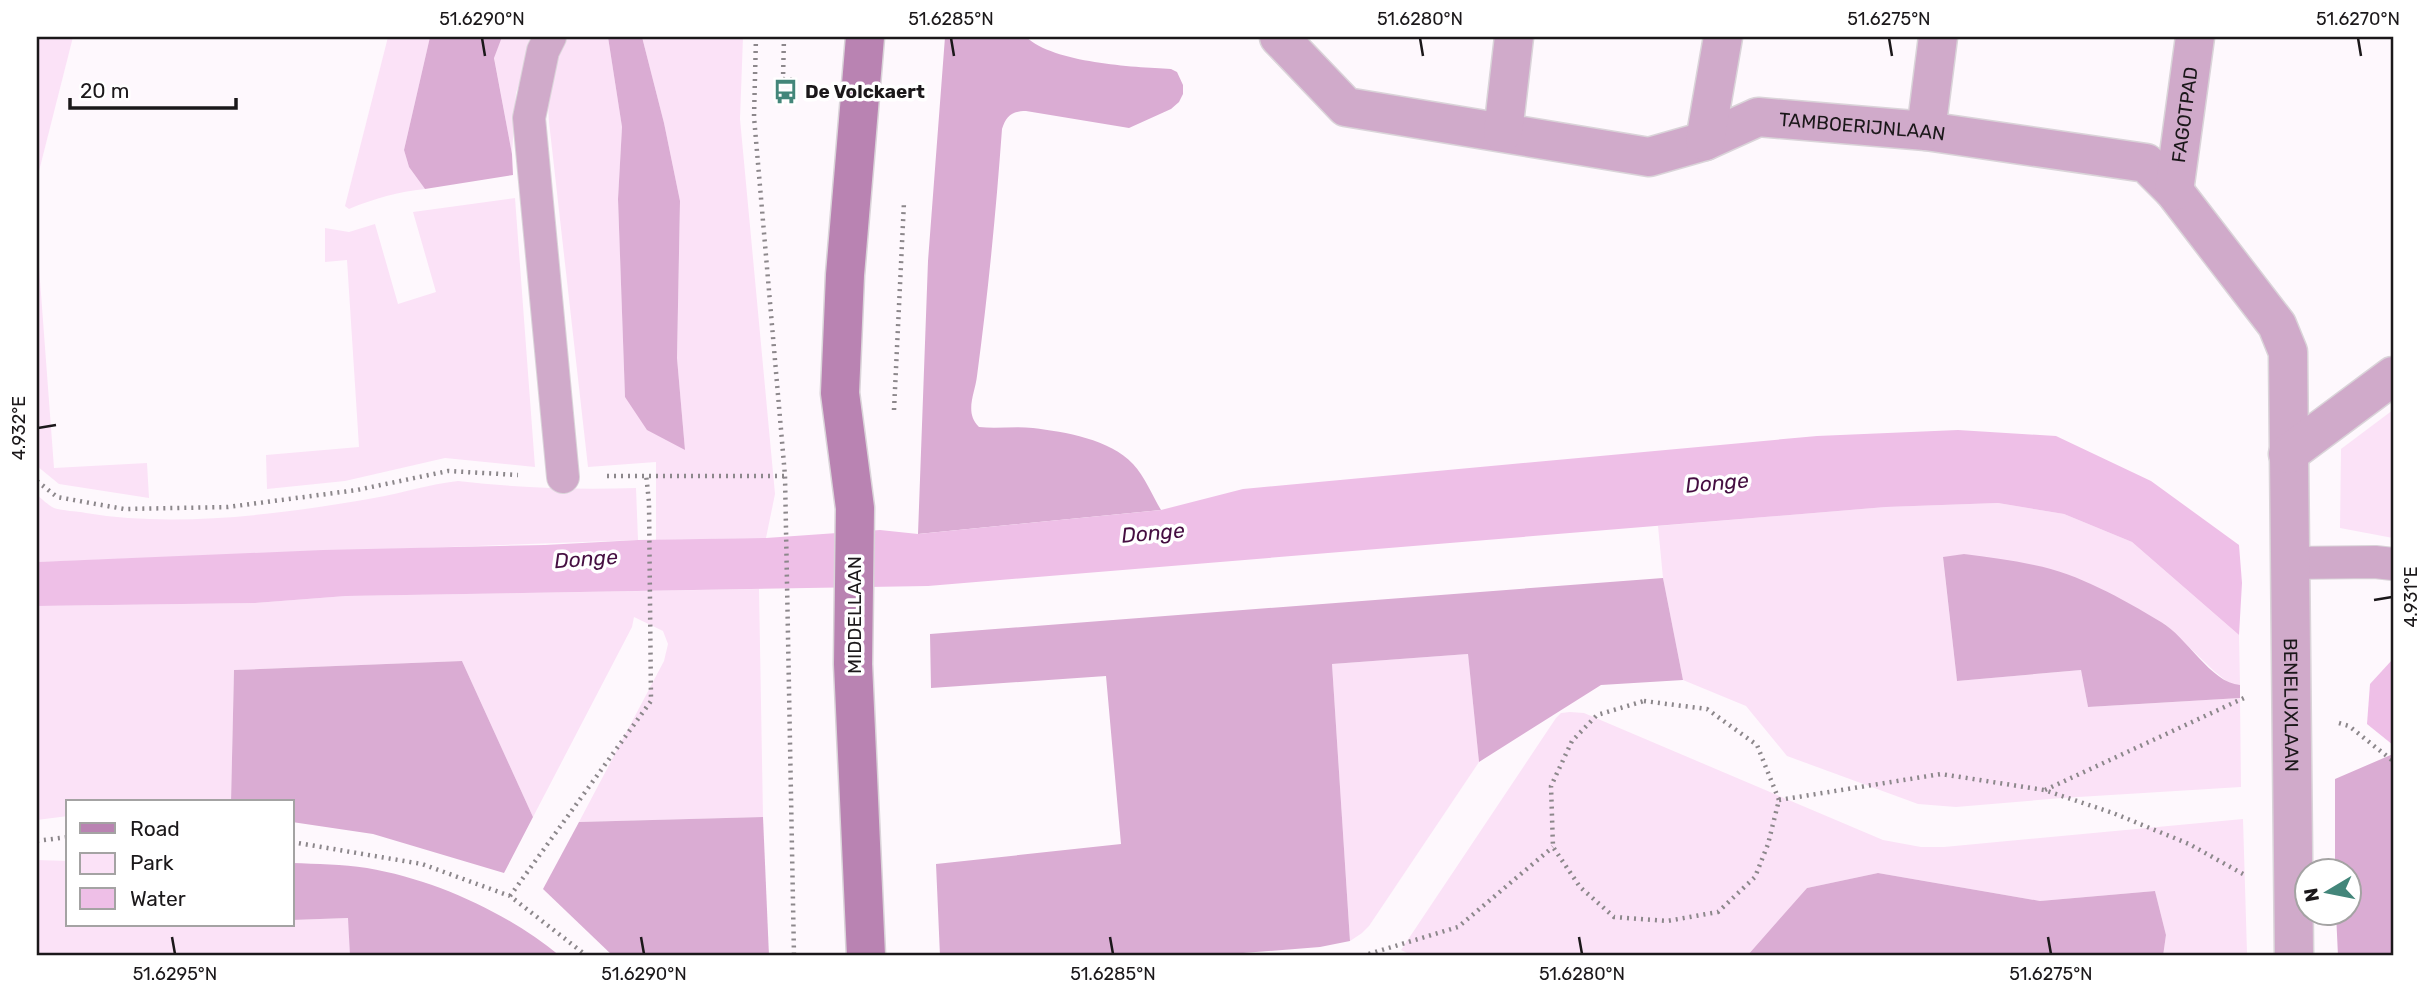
<svg xmlns="http://www.w3.org/2000/svg" width="2430" height="993" font-family="Rubik,sans-serif">
  <rect width="100%" height="100%" fill="#fef8fd"/>
  <g fill="#fbe2f7">
    <path d="M37 37H73L37 179Z"/>
    <path d="M388 37H430L404 150 409 167 425 189C398 192 375 198 349 209L345 206Z"/>
    <path d="M502 37H535L516 93 512 154 494 57Z"/>
    <path d="M560 37H608L622 127 618 199 625 397 685 450 677 358 680 201 664 123 642 37H743L740 119 775 494 766 538 656 540V462L588 467 549 122 547 89Z"/>
    <path d="M515 198 535 467 445 458 345 481 267 489 266 455 359 447 347 260 325 262V228L349 232 375 224 398 304 436 292 413 212Z"/>
    <path d="M37 267H39L54 468 147 463 149 498 59 484 37 466Z"/>
    <path d="M2393 410V538L2340 528 2341 449Z"/>
    <path d="M458 481C518 488 576 490 636 488L638 540 37 562V495C42 499 48 505 54 508 63 511 76 511 86 513 176 528 284 514 374 498 403 493 429 484 458 481Z"/>
    <path d="M1998 503 2064 514 2132 542 2239 635 2240 685H2231L2214 671 2165 624 1964 554 1943 558 1957 681 2081 670 2088 707 2240 698 2241 787 2062 798 1956 807 1918 804 1787 756 1746 706 1683 680 1663 578 1658 526 1886 507Z"/>
    <path d="M759 589 763 817 579 822 664 661 668 644 663 631 634 617 632 627 533 817 462 661 234 670 231 802H68V816L37 820V606L255 603 346 596Z"/>
    <path d="M1468 654 1479 762 1369 926 1362 933 1350 941 1332 664Z"/>
    <path d="M1570 712 1584 713 1883 840 1921 847H1944L2243 819 2247 953 2163 956 2166 935 2155 891 2040 901 1878 873 1807 888 1747 956H1413L1401 950 1556 718 1561 713Z"/>
    <path d="M37 860 68 861V925H292V920L349 918 350 956H37Z"/>
  </g>
  <g fill="#daacd3">
    <path d="M430 37H502L494 58 512 154 513 175 425 189 409 167 404 150Z"/>
    <path d="M608 37H642L664 123 680 201 677 358 685 450 647 430 625 397 618 199 622 127Z"/>
    <path d="M945 37H1026C1054 63 1133 67 1171 69L1177 72 1183 85V94L1179 102 1171 109 1129 128 1026 111C1012 111 1006 116 1002 129 996 212 988 294 977 376 975 394 964 412 979 427 997 429 1015 426 1033 428 1065 432 1110 439 1133 464 1145 477 1152 495 1161 510L918 534 928 261Z"/>
    <path d="M1964 554C1987 557 2011 560 2034 565 2079 574 2121 598 2161 622 2186 636 2211 683 2240 685V698L2088 707 2081 670 1957 681 1943 557Z"/>
    <path d="M1663 578 1683 680 1601 685 1479 762 1468 654 1332 664 1350 941 1320 947 1204 956H940L936 864 1121 844 1106 676 931 688 930 634Z"/>
    <path d="M462 661 533 817 504 873 373 834 292 822V802H231L234 670Z"/>
    <path d="M2393 754V956H2338L2336 913 2350 912V870H2335V779Z"/>
    <path d="M763 817 769 956H613L543 889 579 822Z"/>
    <path d="M292 863C317 864 342 864 367 868 436 880 506 912 560 956H350L348 918 292 920Z"/>
    <path d="M1878 873 2040 901 2155 891 2166 935 2163 956H1747L1807 888Z"/>
  </g>
  <g fill="#eebfe7">
    <path d="M1958 430 2056 436 2151 481 2239 545 2242 583 2239 635 2132 542 2064 514 1998 503 1886 507 928 586 346 596 255 603 37 606V562L323 550 545 545 638 540 766 538 880 530 918 534 1161 510 1243 489 1817 436Z"/>
    <path d="M2392 660 2393 661V745L2367 724 2370 684Z"/>
  </g>
  <g fill="none" stroke-linecap="round" stroke-linejoin="round">
    <defs>
      <g id="lane">
        <path d="M550 37 543 51 529 118 563 477"/>
        <path d="M2289 563 2375 562 2393 564"/>
      </g>
      <g id="street">
        <path id="s1" d="M1279 37 1346 107 1649 157 1705 141 1758 117 1926 131 2146 163 2174 191 2277 325 2288 352 2294 956"/>
        <path d="M1926 131 1938 37"/>
        <path d="M1503 132 1514 37"/>
        <path d="M1705 141 1723 37"/>
        <path id="s2" d="M2174 191 2195 37"/>
        <path d="M2288 454 2393 376"/>
      </g>
      <path id="secondary" d="M865 37 845 275 840 393 855 508 853 664 866 956"/>
    </defs>
    <use href="#lane" stroke="#dad4d9" stroke-width="34"/>
    <use href="#street" stroke="#dad4d9" stroke-width="41"/>
    <use href="#secondary" stroke="#dad4d9" stroke-width="41"/>
    <g stroke="#8c878b" stroke-width="4.5" stroke-dasharray="2 5" stroke-linecap="butt">
      <path d="M756 37 754 117 785 476 794 956"/>
      <path d="M784 37 783 79 797 80"/>
      <path d="M894 410 904 202"/>
      <path d="M607 476H785"/>
      <path d="M37 481 57 497 124 509 228 507 357 490 448 471 518 475"/>
      <path d="M1644 701 1707 709 1757 745 1779 800 1768 844 1755 877 1718 912 1667 921 1614 917 1580 887 1553 847 1551 786 1572 741 1597 715Z"/>
      <path d="M2339 723 2349 726 2393 761"/>
      <path d="M2045 790 2244 698"/>
      <path d="M1779 800 1941 774 2044 790 2113 813 2189 844 2243 874"/>
      <path d="M37 841 68 837"/>
      <path d="M292 842 422 864 510 896 587 956"/>
      <path d="M510 896 651 701 649 502 646 474"/>
      <path d="M1362 956 1458 927 1553 847"/>
    </g>
    <use href="#lane" stroke="#d0aaca" stroke-width="32"/>
    <use href="#street" stroke="#d0aaca" stroke-width="38"/>
    <use href="#secondary" stroke="#b983b2" stroke-width="38"/>
  </g>
  <path fill="none" stroke="#1b181a" stroke-width="2.5" d="M482 38 485 56M951 38 954 56M1420 38 1423 56M1889 38 1892 56M2358 38 2361 56M38 428 56 425M2374 600 2392 597M172 937 175 954M641 937 644 954M1110 937 1113 954M1579 937 1582 954M2048 937 2051 954"/>
  <defs>
    <symbol id="bus-bare" viewBox="-9 -9 18 18"><path d="M-5-6H5V4H4V6H2V4H-2V6H-4V4H-5ZM-3.5-4V0h7V-4ZM-3.5 1.2v1.5H-2V1.2ZM2 1.2v1.5H3.5V1.2Z" fill="#43867a" stroke="#fff" stroke-width="2.5" paint-order="stroke"/></symbol>
  </defs>
  <g fill-rule="evenodd">
    <use href="#bus-bare" x="768" y="74" width="35" height="35"/>
  </g>
  <g text-anchor="middle" stroke-width="7" stroke-linejoin="round" paint-order="stroke">
    <g font-size="19" font-weight="bold" fill="#1b181a" stroke="#fff" text-anchor="start">
      <text x="805" y="98">De Volckaert</text>
    </g>
    <g font-size="19" fill="#1b181a" stroke="#fff">
      <text dy="7" stroke="none"><textPath href="#s2" startOffset="77">FAGOTPAD</textPath></text>
      <text dy="7" stroke="none"><textPath href="#s1" startOffset="625">TAMBOERIJNLAAN</textPath></text>
      <text transform="translate(854 615) rotate(-90)" y="7">MIDDELLAAN</text>
      <text dy="7" stroke="none"><textPath href="#s1" startOffset="1502">BENELUXLAAN</textPath></text>
    </g>
    <g font-size="21" font-style="italic" fill="#450e41" stroke="#fff">
      <text transform="translate(1717 483) rotate(-5)" y="7">Donge</text>
      <text transform="translate(1153 533) rotate(-5)" y="7">Donge</text>
      <text transform="translate(586 559) rotate(-4)" y="7">Donge</text>
    </g>
  </g>
  <rect width="2430" height="993" fill="none" stroke="#ffffff" stroke-width="77"/>
  <rect x="66" y="800" width="228" height="126" fill="#ffffff" stroke="#a4a3a3" stroke-width="2"/>
  <rect x="80" y="823" width="35" height="10" fill="#b983b2" stroke="#a4a3a3" stroke-width="2"/>
  <text x="130" y="836" font-size="21" fill="#1b181a">Road</text>
  <rect x="80" y="853" width="35" height="21" fill="#fbe2f7" stroke="#a4a3a3" stroke-width="2"/>
  <text x="130" y="870" font-size="21" fill="#1b181a">Park</text>
  <rect x="80" y="888" width="35" height="21" fill="#eebfe7" stroke="#a4a3a3" stroke-width="2"/>
  <text x="130" y="906" font-size="21" fill="#1b181a">Water</text>
  <g transform="translate(2328 892) rotate(260)"><circle r="33" fill="#ffffff" stroke="#a4a3a3" stroke-width="2"/>
  <path d="M0-5L12 26L0 18L-12 26Z" fill="#43867a"/>
  <text y="-10" font-size="19" font-weight="bold" text-anchor="middle" fill="#1b181a">N</text>
  </g>
  <path d="M70 98v10h166v-10" fill="none" stroke="#1b181a" stroke-width="3.5"/>
  <text x="80" y="98" font-size="21" fill="#1b181a" stroke="#ffffff" stroke-width="5" paint-order="stroke">20 m</text>
  <rect x="38" y="38" width="2354" height="916" fill="none" stroke="#1b181a" stroke-width="2.5"/>
  <g font-size="18" text-anchor="middle" fill="#1b181a">
    <text x="482" y="25">51.6290°N</text>
    <text x="951" y="25">51.6285°N</text>
    <text x="1420" y="25">51.6280°N</text>
    <text x="1889" y="25">51.6275°N</text>
    <text x="2358" y="25">51.6270°N</text>
    <text transform="translate(19 428) rotate(-90)" y="6">4.932°E</text>
    <text transform="translate(2411 597) rotate(-90)" y="6">4.931°E</text>
    <text x="175" y="980">51.6295°N</text>
    <text x="644" y="980">51.6290°N</text>
    <text x="1113" y="980">51.6285°N</text>
    <text x="1582" y="980">51.6280°N</text>
    <text x="2051" y="980">51.6275°N</text>
  </g>
</svg>
